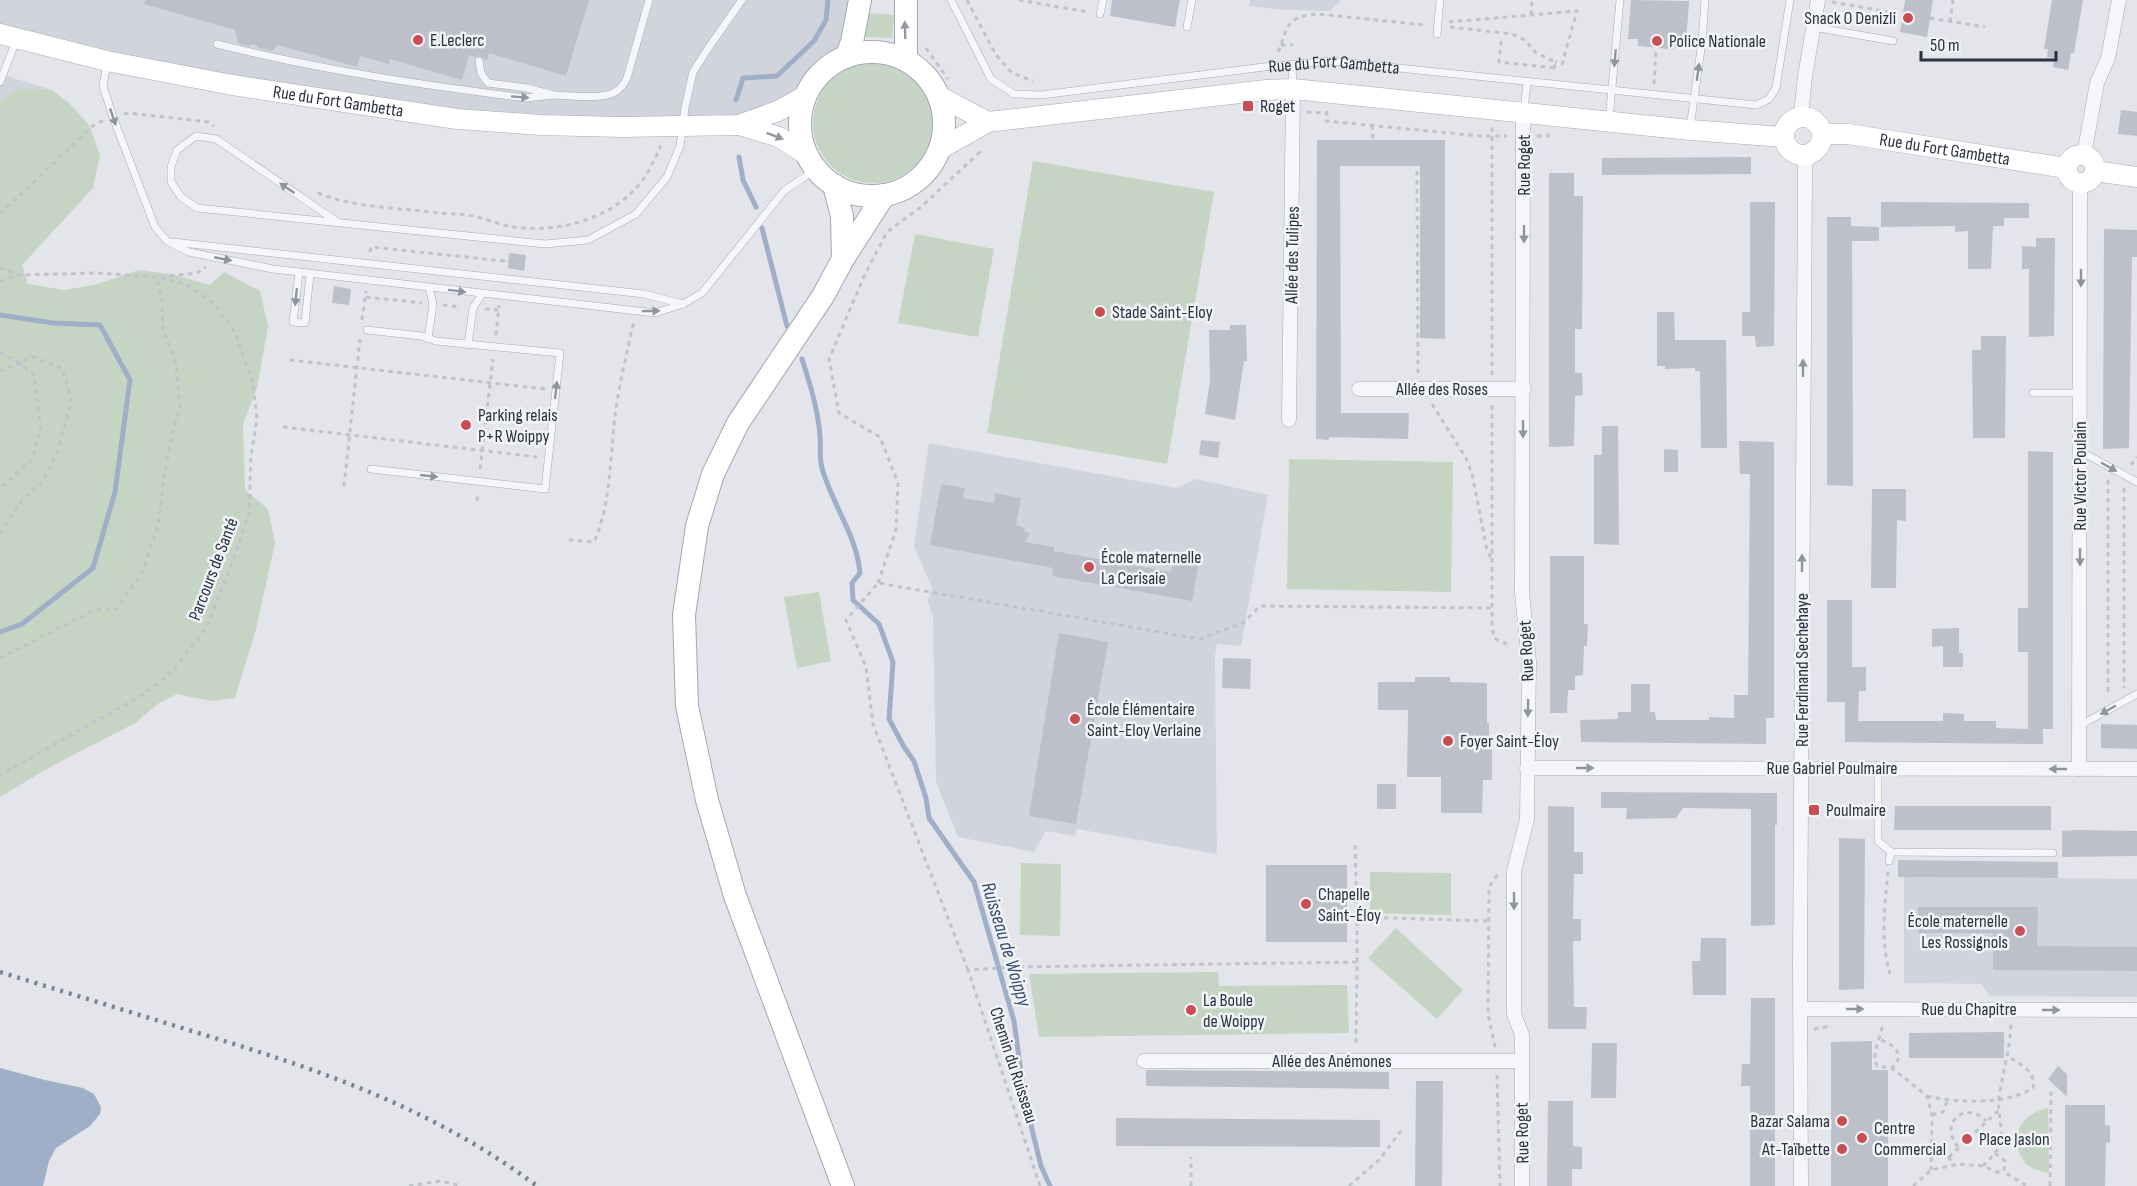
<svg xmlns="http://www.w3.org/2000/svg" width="2137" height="1186" font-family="'Sofia Sans Condensed',sans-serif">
  <rect width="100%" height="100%" fill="#e3e5ea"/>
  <g fill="#d1d4dc">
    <path d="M0 0H860L846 57 833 63 821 73 805 96 739 125 457 119 0 33Z"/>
    <path d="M1250 0H1341L1330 11 1283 10 1249 6Z"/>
    <path d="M0 74 49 89 0 140Z"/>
    <path d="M929 443 1177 488 1196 479 1268 495 1241 646 1217 644 1215 655 1217 854 1077 829 1075 836 1046 831 1034 852 958 837 936 782 933 618 928 601 932 587 914 547Z"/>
    <path d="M1904 877 2137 879V997L1990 996 1981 984 1904 983Z"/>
  </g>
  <g fill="#c6d4c4">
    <path d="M868 13 894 15 892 38 864 37Z"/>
    <circle cx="873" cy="123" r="60"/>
    <path d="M21 89H51L70 104 89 125 100 155 93 188 22 265 28 284 64 290 94 285 139 270 171 274 210 285 224 272 260 291 268 326 257 388 243 424 245 490 268 509 275 543 256 629 235 698 212 701 177 694 159 703 135 723 50 767 0 797V100Z"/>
    <path d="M1033 161 1214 192 1167 464 987 433Z"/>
    <path d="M915 234 994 249 978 337 898 323Z"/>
    <path d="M1289 459 1453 462 1451 592 1287 589Z"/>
    <path d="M819 592 831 661 797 668 784 597Z"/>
    <path d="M1021 863 1061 864 1060 936 1020 935Z"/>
    <path d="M1370 872 1451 873V915L1370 913Z"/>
    <path d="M1396 928 1463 990 1437 1019 1368 958Z"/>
    <path d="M1218 972 1219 986 1347 985 1349 1033 1039 1037 1029 974Z"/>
    <path d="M2048 1108 2049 1173C2042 1171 2034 1170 2027 1165 2022 1160 2020 1155 2018 1148 2012 1127 2029 1112 2048 1108Z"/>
  </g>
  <path fill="#a0afc8" d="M0 1068 45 1080 83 1088 94 1094 101 1107 100 1114 90 1126 56 1148 49 1161 43 1186H0Z"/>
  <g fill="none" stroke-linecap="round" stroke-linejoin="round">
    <g stroke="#a0afc8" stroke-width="5">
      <path d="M736 100 743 78 777 76 814 41 826 20 828 0"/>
      <path d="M739 157 743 180 756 207"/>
      <path d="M762 228 787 326"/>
      <path d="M0 315 53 323 100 325 130 380 115 492 93 568 22 624 0 632"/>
      <path d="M802 359C810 384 818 409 820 436 821 447 819 458 822 468 832 504 857 536 860 573L852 583 853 600 879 624 893 662 889 719 904 747 914 761 926 798 929 818 974 882 1014 1021 1025 1101 1041 1166 1050 1186"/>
    </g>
  </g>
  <g fill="#bdc0ca">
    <path d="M145 0H589L566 76 489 53 487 61 480 56 475 57 469 55 462 80 390 59 389 64 360 56 357 67 278 45 273 51 259 48 254 44 249 46 238 43 235 30 144 4Z"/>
    <path d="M1112 0H1180L1175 27 1110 16Z"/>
    <path d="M1631 0 1689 1 1686 43H1675L1674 50 1660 48 1638 46V39H1628Z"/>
    <path d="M1905 0H1933L1927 37 1900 32Z"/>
    <path d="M2052 0H2083L2074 53H2071L2068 70 2053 67 2054 58 2047 57 2048 49H2044Z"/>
    <path d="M2121 110 2137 112V136L2118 134Z"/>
    <path d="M1317 140H1445V339L1420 338V166H1340L1341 413H1409L1408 439 1330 437 1328 440 1316 439Z"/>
    <path d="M1751 157V174L1602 175V158Z"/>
    <path d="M1549 173H1574V196H1583L1582 329H1575V373H1582L1583 395 1575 396 1574 446 1549 447Z"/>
    <path d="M1750 202H1775L1774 346 1756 347 1755 336H1742V312H1750Z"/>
    <path d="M1881 202 2029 203V218H2004V226H1993L1991 269H1968V231L1955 232V226L1881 227Z"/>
    <path d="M1827 217H1851V226L1879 227V241H1852L1853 486 1827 485Z"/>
    <path d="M2104 229 2137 230V257H2132L2129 448 2103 449Z"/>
    <path d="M2036 238H2055L2054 336 2029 337V269H2022V246L2036 247Z"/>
    <path d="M509 253 526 255 524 271 508 268Z"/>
    <path d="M334 286 351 289 349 305 332 303Z"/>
    <path d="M1657 312H1674L1675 340H1726L1727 448H1701L1700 371H1695V368L1665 369V366H1657Z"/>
    <path d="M1230 325H1246L1247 361H1244L1235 420 1205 414 1210 380 1209 330H1230Z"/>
    <path d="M1981 336H2006L2005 438H1973L1972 350H1981Z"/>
    <path d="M1602 426H1618L1619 545 1594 544V455H1602Z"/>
    <path d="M1201 440 1220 442 1218 458 1199 455Z"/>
    <path d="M1739 441 1774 442V718H1766V744L1581 742 1580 720 1618 719V712H1631V684H1650V712H1655L1656 720H1709V717L1734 718V695H1748L1750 474H1740Z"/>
    <path d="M1664 449 1678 450V472H1664Z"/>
    <path d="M2028 451 2053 452V729H2043V744L1845 742V702H1827V600H1852V667H1866V691H1859L1858 721H1943V713L1964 714V721H1996V728L2028 729V652H2018V608H2028Z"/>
    <path d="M941 484 965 488 963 498 994 503 995 493 1021 498 1016 525 1025 528 1024 531 1030 534 1025 542 1054 547V551L1171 572 1175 551 1200 556 1192 601 1052 576 1053 568 930 545Z"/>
    <path d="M1872 489H1906V521L1897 520 1896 588H1871Z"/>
    <path d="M1550 556H1584V624H1588L1587 646H1584L1583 675 1575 676V690H1568L1567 713H1550Z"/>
    <path d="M1959 628V653H1963V667H1943V646L1932 647V629Z"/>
    <path d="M1059 633 1108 642 1076 824 1029 816Z"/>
    <path d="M1223 658 1251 659 1250 689 1222 688Z"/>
    <path d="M1415 677H1450V682L1487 683V723H1489V746H1492V780H1483L1482 813H1441V777H1407L1408 710H1378V682H1415Z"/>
    <path d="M2101 724 2137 725V749L2101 748Z"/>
    <rect x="1377" y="784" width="19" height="25"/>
    <path d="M1601 792 1777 793V825H1775V925L1751 926V809L1683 808 1676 818 1626 819 1627 808H1601Z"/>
    <path d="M1548 806 1574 807V852H1583V874H1574L1573 919H1581V941H1573L1574 1007H1587L1586 1029H1548Z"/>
    <path d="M1895 806H2051V830H1894Z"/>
    <path d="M2078 830 2137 831V856L2062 857V831Z"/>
    <path d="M1839 838 1865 839 1864 989 1839 990Z"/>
    <path d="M1898 860 2058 862V878L1898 877Z"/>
    <rect x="1266" y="865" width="81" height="77"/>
    <path d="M1918 907H2038L2037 946 2137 947V971L1993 970V933H1918Z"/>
    <path d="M1701 938H1726V995H1693L1692 961H1700Z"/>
    <path d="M1751 998H1775V1186H1750V1086H1741L1742 1064H1750Z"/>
    <path d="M2004 1032V1058H1909V1033Z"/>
    <path d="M1872 1041V1070H1888V1186H1831V1042Z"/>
    <path d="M1592 1043H1617L1616 1098H1591Z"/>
    <path d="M2058 1066 2067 1074V1097L2048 1079Z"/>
    <path d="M1146 1070 1389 1072V1089L1146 1086Z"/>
    <path d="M1416 1081H1443L1442 1186H1415Z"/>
    <path d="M1548 1101H1573V1146L1582 1147V1169H1572V1186H1547Z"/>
    <path d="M2065 1105H2105V1125L2110 1126V1143L2106 1142 2105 1186H2065Z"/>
    <path d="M1116 1118 1380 1120V1147L1116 1146Z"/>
  </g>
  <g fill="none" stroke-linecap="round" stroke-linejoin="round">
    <defs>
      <g id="lane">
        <path id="s1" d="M951 0 991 79 1014 94 1041 95 1264 67 1331 61 1756 105 1769 99 1776 88 1790 0"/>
        <path d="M1100 14 1103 0"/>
        <path d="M1187 27 1192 0"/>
        <path d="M1813 27 1893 41"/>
        <path d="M1437 34 1440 0"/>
        <path d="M217 44C319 70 422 85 526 98L553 95 527 88 488 83 481 73 479 61"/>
        <path d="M107 63 103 86 113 117 155 227 167 241 189 252 273 269 655 313 683 304 702 293 784 191 816 169"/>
        <path d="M1292 64 1293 87"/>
        <path d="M0 82 16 41"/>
        <path d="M553 95C569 95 602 100 615 92 621 89 624 84 627 78L649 0"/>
        <path d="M1524 110 1527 83"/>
        <path d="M1609 120 1620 0"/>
        <path d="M1690 128 1702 42 1705 0"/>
        <path d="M336 221 216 139 196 136 177 150 171 167V182L181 197 197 208 545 244 588 240 636 214 667 177 680 146 685 108 693 72 709 47 742 0"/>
        <path d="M173 242 644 294 683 304"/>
        <path d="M299 272 293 322 305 323 310 274"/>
        <path d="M367 330 421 336 436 341 560 353 545 489 371 469"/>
        <path d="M428 339 433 304 429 287"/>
        <path d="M468 345 473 308 482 294"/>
        <path d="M2033 393H2080"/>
        <path d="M2080 451 2137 482"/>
        <path d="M2079 726 2137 694"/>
        <path d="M1878 769V841L1891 852 2053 853"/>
        <path d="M1889 861 1891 852"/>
      </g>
      <g id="street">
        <path d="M1801 116 1805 76 1818 0"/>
        <path d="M2084 155 2097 83 2108 58 2119 0"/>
        <path d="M1359 389H1524"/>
        <path d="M1289 420 1293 89"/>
        <path d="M1527 768 2137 769"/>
        <path d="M2079 769 2080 184"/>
        <path d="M1801 1009 2137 1010"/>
        <path d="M1144 1061H1521"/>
        <path d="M1522 1186V1035L1514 1014V871L1527 819 1529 661 1522 593 1523 112"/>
        <path d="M1801 1186 1800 964 1805 175V165L1809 154"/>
      </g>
      <g id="secondary">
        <path id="s2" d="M0 34 107 61 232 85 457 119 541 125 622 127 739 125 778 111 805 96"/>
        <path d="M939 96 988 122"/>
        <circle cx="1803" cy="136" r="19"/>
        <path d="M739 125 779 137 807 155"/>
        <path id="s3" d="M1823 134H1848L2066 168"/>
        <path d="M940 149 988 122 1266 90 1293 89 1690 130 1784 137"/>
        <circle cx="2081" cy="169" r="14"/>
        <path d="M2095 171 2137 177"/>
      </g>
      <g id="primary">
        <path d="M906 0V60"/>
        <circle cx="872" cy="124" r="72"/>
        <path d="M846 57 852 42 860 0"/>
        <path d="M834 185 842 216 843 259"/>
        <path d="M843 1186 735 896 707 800 687 706 684 615 697 526 713 474 738 423 823 296 843 259 884 195"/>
      </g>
    </defs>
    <use href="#lane" stroke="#a8abb4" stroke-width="8"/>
    <use href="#street" stroke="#a8abb4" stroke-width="15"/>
    <use href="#secondary" stroke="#a8abb4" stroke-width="21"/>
    <use href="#primary" stroke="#a2a8b5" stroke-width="24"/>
    <g stroke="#c0c3c9" stroke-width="3" stroke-dasharray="4.5 4.5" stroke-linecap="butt">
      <path d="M967 0 996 55 1012 73 1033 81"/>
      <path d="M1019 0 1088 12"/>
      <path d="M1832 2 1895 13"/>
      <path d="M1531 15 1532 0"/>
      <path d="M1930 18 1985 27"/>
      <path d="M1449 22 1577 11 1562 64 1555 62"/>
      <path d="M1950 22 1953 0"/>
      <path d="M1450 27 1512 34 1525 40 1535 52 1555 62 1554 73"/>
      <path d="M1501 41 1499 62 1554 68"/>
      <path d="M1281 45H1293"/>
      <path d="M926 48 948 79"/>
      <path d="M1278 52C1289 27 1284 17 1318 14L1425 25"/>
      <path d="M1654 84 1656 50"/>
      <path d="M1327 111 1326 121 1480 136H1507"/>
      <path d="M1307 112 1327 113"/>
      <path d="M124 114 129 113 208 122 214 126"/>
      <path d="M1372 125 1373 141"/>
      <path d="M1537 136H1548V132"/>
      <path d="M1417 171 1418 373"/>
      <path d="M318 193C354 208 402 208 440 213 453 214 465 214 477 217 487 219 498 224 508 226 556 235 616 219 644 178 651 168 656 156 661 146"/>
      <path d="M0 214 96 123 103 121"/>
      <path d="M370 252 371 247 504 261 503 266"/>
      <path d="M0 268 19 275"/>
      <path d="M161 277 197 273 206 267"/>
      <path d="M0 281 20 275 96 273 157 277 186 284 213 303 236 334 253 384 257 419 251 456 249 513 233 561 206 628 170 674 142 695 0 775"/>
      <path d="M366 297 422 303"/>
      <path d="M443 305 461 307"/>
      <path d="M485 309 498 310"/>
      <path d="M362 320 366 291"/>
      <path d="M496 335 499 305"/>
      <path d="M0 352 19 363 33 357 62 368 72 400 56 455 42 482 23 499 0 534"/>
      <path d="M290 360 545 389"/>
      <path d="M0 371 19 363 34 375 41 429 32 460 0 488"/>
      <path d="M1492 375V126"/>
      <path d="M1432 404 1466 458 1472 474 1487 550 1491 558"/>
      <path d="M1492 405V625L1494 638 1511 646"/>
      <path d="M283 427 537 457"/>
      <path d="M2131 465 2137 457"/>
      <path d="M480 469 493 359"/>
      <path d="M2108 480V696"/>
      <path d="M344 486 360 339"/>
      <path d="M2124 488V688"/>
      <path d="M477 501 478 493"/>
      <path d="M569 540 594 542C611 504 610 457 615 416 619 384 627 352 634 321"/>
      <path d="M878 583 896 530 898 483 880 437 839 413 829 359 865 274 887 232 921 207 980 152 978 150"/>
      <path d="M0 658 95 610 117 609 143 570 158 527 164 478 172 434 180 406 176 363 163 329 162 302 157 277"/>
      <path d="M1355 845 1357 917"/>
      <path d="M1888 872C1885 906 1880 940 1890 974"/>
      <path d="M1357 962V917L1489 921"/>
      <path d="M968 970 873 724 866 667 846 620 878 583 1200 639 1243 623 1260 606 1492 608"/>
      <path d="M1882 1027C1880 1041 1871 1052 1877 1066L1892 1068 1927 1096 1932 1115 1931 1170"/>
      <path d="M1814 1029 1832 1026"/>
      <path d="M1881 1040C1891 1045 1897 1046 1899 1058L1892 1068"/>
      <path d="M1495 1047 1488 1014 1489 887 1498 874"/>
      <path d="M1497 1075 1500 1186"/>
      <path d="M1927 1096C1957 1103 2006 1105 2033 1088 2036 1071 2021 1065 2009 1057"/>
      <path d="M1932 1115 1943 1112 1948 1099"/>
      <path d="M1958 1147C1938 1122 1966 1100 1986 1121"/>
      <path d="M1932 1150C1944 1152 1948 1154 1953 1165"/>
      <path d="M1995 1153 2005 1161 2004 1172 2027 1186"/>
      <path d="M1949 1157 2000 1109"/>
      <path d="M1983 1166C1989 1159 1997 1153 2000 1144 2004 1129 1997 1113 1999 1097 2003 1072 2010 1049 2011 1023"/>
      <path d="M409 1186 440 1181 462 1186"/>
      <path d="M1040 1186 968 970 1014 967 1357 962 1356 1046"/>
      <path d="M1191 1186V1157"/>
      <path d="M1349 1186 1380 1159 1400 1132 1404 1128"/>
      <path d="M1913 1186 1931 1170 1958 1164 1983 1166 1997 1172H2004"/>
      <path d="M2050 1186 2051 1091"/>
    </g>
    <use href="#lane" stroke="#f5f6f9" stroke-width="7"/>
    <use href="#street" stroke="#f5f6f9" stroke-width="14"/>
    <use href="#secondary" stroke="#fff" stroke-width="20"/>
    <use href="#primary" stroke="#fff" stroke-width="22"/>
    <path stroke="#7d8393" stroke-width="4.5" stroke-dasharray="3 6" stroke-linecap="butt" d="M0 972C65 992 130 1012 195 1032 320 1070 431 1107 537 1186"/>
  </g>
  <defs><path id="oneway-solid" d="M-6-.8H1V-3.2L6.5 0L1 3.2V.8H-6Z" transform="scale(1.5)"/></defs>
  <g fill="#9598a0">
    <use href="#oneway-solid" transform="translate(905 30) rotate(-92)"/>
    <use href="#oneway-solid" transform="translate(775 136) rotate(21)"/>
  </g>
  <g fill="#90949e">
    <use href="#oneway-solid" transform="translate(1615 58) rotate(95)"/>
    <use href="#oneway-solid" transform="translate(1698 72) rotate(-82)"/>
    <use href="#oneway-solid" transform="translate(520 97) rotate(4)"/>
    <use href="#oneway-solid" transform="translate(113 117) rotate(71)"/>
    <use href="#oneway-solid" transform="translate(287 188) rotate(-146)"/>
    <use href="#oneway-solid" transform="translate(1524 234) rotate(90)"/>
    <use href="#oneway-solid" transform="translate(223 259) rotate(11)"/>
    <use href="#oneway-solid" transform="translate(2081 278) rotate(90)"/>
    <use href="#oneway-solid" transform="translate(457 291) rotate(7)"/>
    <use href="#oneway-solid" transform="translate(296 297) rotate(96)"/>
    <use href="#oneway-solid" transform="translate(651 311) rotate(-1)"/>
    <use href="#oneway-solid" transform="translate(1803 368) rotate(-90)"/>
    <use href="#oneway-solid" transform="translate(556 390) rotate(-84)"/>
    <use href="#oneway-solid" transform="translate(1523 429) rotate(90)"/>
    <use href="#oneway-solid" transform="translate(2109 467) rotate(29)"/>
    <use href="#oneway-solid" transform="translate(429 476) rotate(6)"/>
    <use href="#oneway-solid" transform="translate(2080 557) rotate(90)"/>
    <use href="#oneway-solid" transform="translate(1802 563) rotate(-90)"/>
    <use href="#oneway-solid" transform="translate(1528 708) rotate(91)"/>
    <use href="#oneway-solid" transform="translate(2108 710) rotate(151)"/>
    <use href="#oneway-solid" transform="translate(1585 768)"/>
    <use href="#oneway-solid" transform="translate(2058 769) rotate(-180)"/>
    <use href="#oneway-solid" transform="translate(1514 901) rotate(90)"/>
    <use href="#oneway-solid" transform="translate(1855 1009)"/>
    <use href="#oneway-solid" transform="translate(2051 1010)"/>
  </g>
  <g fill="#c94e54" stroke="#f2f4f8" stroke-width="2">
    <circle cx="1908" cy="18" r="6"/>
    <circle cx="418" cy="40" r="6"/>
    <circle cx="1657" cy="41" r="6"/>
    <rect x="1242" y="100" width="12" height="12" rx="3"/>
    <circle cx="1100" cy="312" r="6"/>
    <circle cx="466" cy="425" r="6"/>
    <circle cx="1089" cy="567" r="6"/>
    <circle cx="1075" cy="719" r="6"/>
    <circle cx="1448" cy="741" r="6"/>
    <rect x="1808" y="804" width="12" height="12" rx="3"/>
    <circle cx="1306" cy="904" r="6"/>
    <circle cx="2020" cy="931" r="6"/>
    <circle cx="1191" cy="1010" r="6"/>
    <circle cx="1842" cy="1121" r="6"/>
    <circle cx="1862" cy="1138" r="6"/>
    <circle cx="1967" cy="1139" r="6"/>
    <circle cx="1842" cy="1149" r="6"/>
  </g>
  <g text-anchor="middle" stroke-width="5" stroke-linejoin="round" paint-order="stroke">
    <g font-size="18" fill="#2b3142" stroke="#f2f4f8" text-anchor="start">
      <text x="1896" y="24" text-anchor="end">Snack O Denizli</text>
      <text x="430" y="46">E.Leclerc</text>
      <text x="1669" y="47">Police Nationale</text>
      <text x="1260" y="112">Roget</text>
      <text x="1112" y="318">Stade Saint-Eloy</text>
      <text x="478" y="421">Parking relais<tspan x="478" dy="21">P+R Woippy</tspan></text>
      <text x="1101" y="563">École maternelle<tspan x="1101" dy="21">La Cerisaie</tspan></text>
      <text x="1087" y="715">École Élémentaire<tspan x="1087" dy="21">Saint-Eloy Verlaine</tspan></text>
      <text x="1460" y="747">Foyer Saint-Éloy</text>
      <text x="1826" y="816">Poulmaire</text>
      <text x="1318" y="900">Chapelle<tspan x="1318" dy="21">Saint-Éloy</tspan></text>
      <text x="2008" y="927" text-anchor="end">École maternelle<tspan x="2008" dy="21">Les Rossignols</tspan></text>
      <text x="1203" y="1006">La Boule<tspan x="1203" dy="21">de Woippy</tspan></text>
      <text x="1830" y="1127" text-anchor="end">Bazar Salama</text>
      <text x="1874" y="1134">Centre<tspan x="1874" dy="21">Commercial</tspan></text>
      <text x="1979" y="1145">Place Jaslon</text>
      <text x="1830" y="1155" text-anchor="end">At-Taïbette</text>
    </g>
    <g font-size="18" fill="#2b3142" stroke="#f2f4f8">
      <text dy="6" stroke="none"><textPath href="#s1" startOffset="438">Rue du Fort Gambetta</textPath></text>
      <text dy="6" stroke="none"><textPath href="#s2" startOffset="345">Rue du Fort Gambetta</textPath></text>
      <text dy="6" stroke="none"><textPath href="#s3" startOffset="123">Rue du Fort Gambetta</textPath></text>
      <text transform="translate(1524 165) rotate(-90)" y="6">Rue Roget</text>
      <text transform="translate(1292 255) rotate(-89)" y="6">Allée des Tulipes</text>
      <text x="1442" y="395">Allée des Roses</text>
      <text transform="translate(2080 476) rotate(-90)" y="6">Rue Victor Poulain</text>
      <text transform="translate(213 569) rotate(-69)" y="6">Parcours de Santé</text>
      <text transform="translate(1526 651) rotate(-93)" y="6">Rue Roget</text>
      <text transform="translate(1802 670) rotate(-90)" y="6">Rue Ferdinand Sechehaye</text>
      <text x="1832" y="774">Rue Gabriel Poulmaire</text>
      <text x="1969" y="1015">Rue du Chapitre</text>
      <text x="1332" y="1067">Allée des Anémones</text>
      <text transform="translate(1014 1065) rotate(72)" y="6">Chemin du Ruisseau</text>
      <text transform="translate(1522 1133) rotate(-91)" y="6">Rue Roget</text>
    </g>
    <g font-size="20" font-style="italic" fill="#374c74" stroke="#f2f4f8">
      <text transform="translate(1007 944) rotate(73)" y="7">Ruisseau de Woippy</text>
    </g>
  </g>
  <path d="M1921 51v9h135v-9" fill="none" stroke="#2b3142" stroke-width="3"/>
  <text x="1930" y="51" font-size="18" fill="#2b3142" stroke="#f2f4f8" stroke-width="4.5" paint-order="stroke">50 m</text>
</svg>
